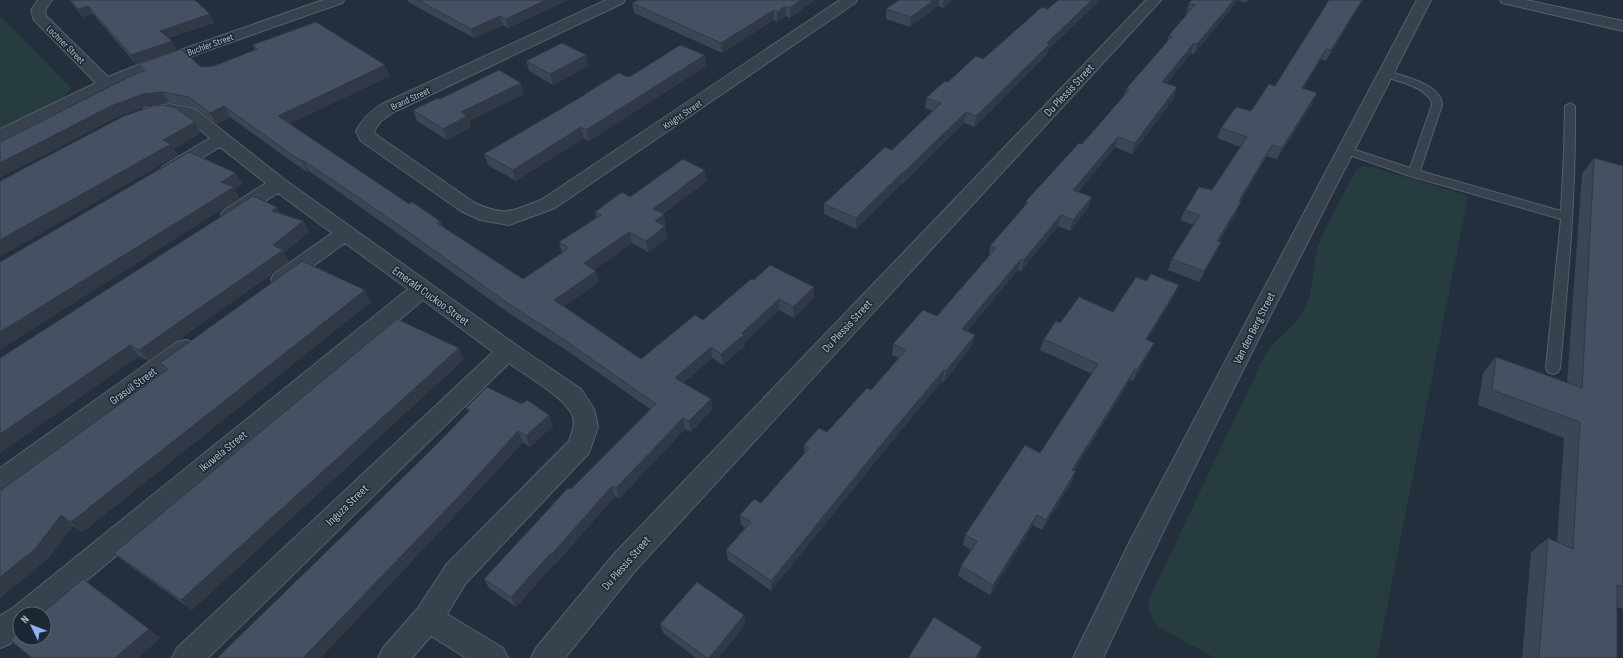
<svg xmlns="http://www.w3.org/2000/svg" width="1623" height="658" font-family="'Sofia Sans Condensed',sans-serif">
  <rect width="100%" height="100%" fill="#242f3e"/>
  <g fill="#263c3f">
    <path d="M0 16 71 88C60 106 20 119 0 129Z"/>
    <path d="M1363 166 1373 167 1468 196 1377 658H1215L1160 628 1152 619 1149 609V599L1266 353C1277 337 1295 327 1304 310 1314 293 1312 264 1319 244 1329 219 1344 194 1356 170L1358 167Z"/>
  </g>
  <g fill="none" stroke-linecap="round" stroke-linejoin="round">
    <defs>
      <path id="lane" d="M1386 71C1402 75 1442 85 1442 105L1420 171 1561 211 1564 155 1565 106 1570 103 1575 106C1576 194 1568 281 1560 368L1558 372 1553 374 1548 372 1546 368 1561 219 1410 176 1341 152 1339 150 1341 148H1349L1410 168 1432 105 1431 100C1422 86 1398 81 1382 76L1381 74Z"/>
      <g id="street">
        <path d="M38 0H52L45 10 46 16 108 77 143 63 323 0H344L342 3 155 69 112 87 6 140 0 141V129L96 83 34 20 31 10Z"/>
        <path d="M606 0H625L623 3 394 112 381 121 374 131 375 134 475 203C506 217 511 211 541 200L840 0H857L855 3 555 208 509 225 480 220 461 211 361 141 356 131C362 119 371 111 382 104Z"/>
        <path d="M1146 0H1161L635 571 565 658H531L536 648 615 553Z"/>
        <path d="M1417 0H1431C1320 218 1207 436 1103 658H1073L1130 541Z"/>
        <path d="M1500 0H1526L1623 21V31L1507 4 1502 3Z"/>
        <path d="M169 104 195 109 285 180 516 345 581 389 594 409 598 427 589 453 466 583 447 614 503 648 508 658H466L431 636 412 658H378L383 648 418 608 446 565 569 441C572 432 575 426 573 417 568 399 525 375 509 363L208 658H172L177 648 493 352 423 300 44 616V614H20V636L10 644 0 648V616L14 607 408 289 345 243 288 284 281 286 274 284 271 279 274 274 332 233 278 193 238 218 231 220 224 218 221 214 224 210 266 183 220 147 175 174 169 176 163 174 160 170 163 166 210 138C198 128 186 115 169 114 160 114 153 118 144 116L142 112 144 108Z"/>
        <path d="M185 340 193 342 196 348 193 354 9 490 0 493V468L177 342Z"/>
      </g>
    </defs>
    <use href="#lane" stroke="#565f6c" stroke-width="2"/>
    <use href="#street" stroke="#565f6c" stroke-width="2"/>
    <use href="#lane" fill="#38414e" fill-rule="evenodd"/>
    <use href="#street" fill="#38414e" fill-rule="evenodd"/>
  </g>
  <g fill="#3b4654">
    <path d="M69 0H195L210 14 214 23 168 38 177 50 136 64 93 14 83 17Z"/>
    <path d="M407 0H568L508 28 503 25 474 38 408 2Z"/>
    <path d="M815 0 790 18 786 16 777 22 774 20 722 53 634 13 632 3Z"/>
    <path d="M899 0H954L943 8 938 6 910 27 886 19V9Z"/>
    <path d="M1058 0H1100L1048 50 1047 54 974 127 964 123 903 183H902L856 229 824 214V204L892 150 933 111 925 108 926 98 983 59 1048 9Z"/>
    <path d="M1192 0H1248L1246 3 1238 0 1194 54 1191 53 1166 84 1174 98 1132 154 1115 147 1078 192 1092 197 1088 208 1070 231 1058 226 1021 271 1018 270 967 331 975 335 972 346 944 382 942 381 893 440 771 591 728 560 726 550 745 528 741 525 740 515 761 503 804 454V445L827 432 871 390 899 358 892 355 893 344 937 316 989 257 990 246 1025 206 1026 201 1082 144 1123 97 1126 89 1166 44 1169 35 1187 14H1186L1189 3Z"/>
    <path d="M1329 0H1363L1326 61 1321 59 1303 89 1312 104 1277 159 1267 156 1240 202H1241L1236 213 1219 242H1221L1216 253 1199 282 1168 270 1172 259 1193 225 1180 220 1185 210 1212 190 1240 147 1217 138 1221 128 1251 111 1275 86Z"/>
    <path d="M252 45 390 76 289 124 409 204 440 221 442 226 523 279 562 253 559 242 596 218 595 212 630 197 707 181 663 214 666 225 665 226 667 238 648 252 632 243 594 270 596 271 599 282 564 306 641 359 703 320 754 280 814 287V298L794 318 779 310 744 343 745 346 723 365 712 358 683 383 711 399 712 410 691 432 685 429 619 499 615 496 555 565 554 564 516 607 489 588 484 579 571 489 650 409 569 352 510 314 407 240 309 171 307 172 294 163 230 117 217 124 195 108 169 103 149 105 118 117 144 72 139 64 201 67 214 66 255 50Z"/>
    <path d="M586 55 588 66 553 85 529 71 526 61Z"/>
    <path d="M705 55 706 66 589 141 584 138 516 181 488 165 484 154 585 95V94L628 77Z"/>
    <path d="M524 94 469 121 471 127 447 140 417 121 413 110 440 99Z"/>
    <path d="M1594 158 1623 166V609L1617 607V658H1522L1531 552 1548 538 1557 542 1564 438 1478 405 1483 373 1496 357 1567 383 1582 174Z"/>
    <path d="M281 213 303 221 309 232 284 253 289 262 148 361 139 356 0 453V358Z"/>
    <path d="M1174 296 1147 340 1154 343 1149 354 1133 381 1130 380 1074 471 1072 482 1042 530 1033 525 990 595 958 576 961 566 971 550 963 545 965 535 1040 453 1092 374 1040 350 1044 339 1060 323 1113 312Z"/>
    <path d="M371 302 88 528 82 532 73 526 48 559 35 466 165 370 160 363Z"/>
    <path d="M464 359 192 610 126 563 114 553Z"/>
    <path d="M522 404 549 415 553 426 530 447 523 442 468 502 432 449 468 412 466 408Z"/>
    <path d="M744 615 745 625 718 658H696L663 633 660 624Z"/>
  </g>
  <g fill="#303945">
    <path d="M546 0H568L508 28 506 19Z"/>
    <path d="M801 0H815L790 18V8Z"/>
    <path d="M934 0H939L938 6 910 27 911 17Z"/>
    <path d="M944 0H954L943 8Z"/>
    <path d="M1092 0H1100L1048 50 1047 54 974 127 976 116 1047 43Z"/>
    <path d="M1234 0H1238L1194 54 1197 44Z"/>
    <path d="M1362 0H1363L1326 61 1331 50Z"/>
    <path d="M88 6 93 14 83 17 78 9Z"/>
    <path d="M785 6 786 16 777 22V12Z"/>
    <path d="M774 10V20L722 53 721 43Z"/>
    <path d="M210 14 214 23 165 39 160 31Z"/>
    <path d="M500 16 503 25 474 38 471 29Z"/>
    <path d="M172 41 177 50 136 64 131 55Z"/>
    <path d="M1194 43 1191 53 1159 93 1162 82Z"/>
    <path d="M1326 49 1321 59 1297 99 1302 88Z"/>
    <path d="M586 55 588 66 553 85 550 74Z"/>
    <path d="M705 55 706 66 589 141 586 130Z"/>
    <path d="M385 65 390 76 283 127 278 116Z"/>
    <path d="M521 83 524 94 469 121 471 127 447 140 443 129 461 112Z"/>
    <path d="M1177 87 1174 98 1132 154 1135 143Z"/>
    <path d="M163 92 169 103 149 105 118 117 0 178V163L111 106 143 94Z"/>
    <path d="M1317 93 1312 104 1277 159 1282 148Z"/>
    <path d="M224 106 230 117 217 124 210 113Z"/>
    <path d="M966 112 964 123 903 183 904 172Z"/>
    <path d="M195 122 201 133 174 149 178 155 0 257V240L163 140Z"/>
    <path d="M581 127 584 138 516 181 513 170Z"/>
    <path d="M1118 137 1115 147 1070 201 1073 190Z"/>
    <path d="M1272 145 1267 156 1234 212 1239 201Z"/>
    <path d="M303 160 309 171 307 172 302 161Z"/>
    <path d="M705 170 707 181 655 220 653 209Z"/>
    <path d="M903 172 902 183 856 229V218Z"/>
    <path d="M236 173 243 184 235 189 240 198 0 350V332L221 182Z"/>
    <path d="M1092 197 1088 208 1070 231 1073 220Z"/>
    <path d="M1241 202 1236 213 1213 252 1217 241Z"/>
    <path d="M277 207 283 218 272 211Z"/>
    <path d="M664 214 666 225 658 232 665 226 667 238 648 252 646 241 655 221Z"/>
    <path d="M1061 215 1058 226 1021 271 1024 260Z"/>
    <path d="M303 221 309 232 284 253 289 262 148 361 139 350Z"/>
    <path d="M629 232 632 243 587 275 584 263Z"/>
    <path d="M1221 242 1216 253 1199 282 1204 271Z"/>
    <path d="M1021 259 1018 270 960 340 962 329Z"/>
    <path d="M596 271 599 282 558 311 554 300Z"/>
    <path d="M1179 285 1174 296 1141 350 1146 339Z"/>
    <path d="M814 287V298L794 318 793 307Z"/>
    <path d="M365 290 371 302 88 528 82 532 70 522Z"/>
    <path d="M779 299V310L744 343 745 346 723 365 721 354 742 333Z"/>
    <path d="M975 335 972 346 944 382 946 371Z"/>
    <path d="M1154 343 1149 354 1133 381 1137 370Z"/>
    <path d="M130 345 139 356 0 453V434Z"/>
    <path d="M711 347 712 358 676 389 675 378Z"/>
    <path d="M459 348 464 359 192 610 181 600Z"/>
    <path d="M1135 369 1130 380 1068 480 1072 470Z"/>
    <path d="M944 370 942 381 893 440 771 591V581L894 429Z"/>
    <path d="M711 399 712 410 691 432 689 421Z"/>
    <path d="M549 415 553 426 530 447 526 436Z"/>
    <path d="M683 418 685 429 619 499 616 488Z"/>
    <path d="M518 431 523 442 468 502 321 658H303Z"/>
    <path d="M1076 471 1072 482 1042 530 1046 520Z"/>
    <path d="M612 486 615 496 555 565 551 555Z"/>
    <path d="M61 515 73 526 48 559 0 598V577Z"/>
    <path d="M1037 515 1033 525 990 595 993 585Z"/>
    <path d="M550 554 554 564 516 607 511 597Z"/>
    <path d="M744 615 745 625 718 658H709Z"/>
    <path d="M149 629 161 638 138 658H115Z"/>
    <path d="M982 647 978 658H975Z"/>
  </g>
  <g fill="#455162" stroke="#303945">
    <path d="M70 0H195L210 14 160 31 172 41 131 55 88 6 78 9Z"/>
    <path d="M418 0H546L506 19 500 16 471 29Z"/>
    <path d="M638 0H801L790 8 785 6 777 12 774 10 721 43 632 3Z"/>
    <path d="M899 0H934L911 17 886 9Z"/>
    <path d="M1058 0H1092L1047 43 1050 44 976 116 966 112 904 172H903L856 218 824 204 885 147 892 150 941 103 926 98 945 81 948 82 976 56 983 59 1042 7 1048 9Z"/>
    <path d="M1192 0H1234L1197 44 1194 43 1162 82 1177 87 1135 143 1118 137 1073 190 1092 197 1073 220 1061 215 1024 260 1021 259 962 329 975 335 946 371 944 370 894 429 771 581 726 550 751 522 740 515 754 499 761 503 809 448 804 445 819 428 827 432 867 388 871 390 906 350 893 344 923 310 937 316 996 248 990 246 1028 202 1026 201 1079 143 1082 144 1129 90 1126 89 1172 36 1169 35 1195 5 1189 3Z"/>
    <path d="M1329 0H1362L1331 50 1326 49 1302 88 1317 93 1282 148 1272 145 1239 201 1241 202 1217 241 1221 242 1204 271 1172 259 1200 215 1185 210 1199 187 1212 190 1247 137 1221 128 1236 107 1251 111 1269 84 1275 86Z"/>
    <path d="M316 22 385 65 278 116 409 204 412 202 440 221 437 223 523 279 569 248 559 242 601 215 595 212 622 192 630 197 683 159 705 170 653 209 664 214 655 221 665 226 646 241 629 232 584 263 596 271 554 300 641 359 695 315 703 320 751 279 754 280 770 265 814 287 793 307 779 299 742 333 744 335 721 354 711 347 675 378 711 399 689 421 683 418 616 488 612 486 551 555 550 554 511 597 484 579 568 488 571 489 656 404 566 341 506 302 403 228 303 160 302 161 288 152 224 106 210 113 189 97 163 92 143 94 111 106 0 163V142L133 75 145 71 139 64 181 49 201 67 214 66 257 49 252 45Z"/>
    <path d="M562 43 586 55 550 74 526 61Z"/>
    <path d="M680 45 705 55 586 130 581 127 513 170 484 154 586 94H585L619 73 628 77 631 76Z"/>
    <path d="M499 70 521 83 461 112 467 116 443 129 413 110 438 98 440 99Z"/>
    <path d="M162 105 176 108 195 122 163 140 171 144 0 240V181L124 116 153 106Z"/>
    <path d="M189 152 236 173 221 182 234 187 0 332V262Z"/>
    <path d="M1594 158 1623 166V587L1617 585V658H1539L1548 538 1573 549 1580 422 1492 390 1496 357 1582 388Z"/>
    <path d="M253 196 277 207 272 211 303 221 273 245 283 250 139 350 130 345 0 434V358Z"/>
    <path d="M302 261 365 290 76 518 70 522 61 515 35 549 0 577V491L168 369 160 363Z"/>
    <path d="M1151 274 1179 285 1146 339 1154 343 1137 370 1135 369 1072 470 1076 471 1046 520 1037 515 993 585 961 566 977 541 965 535 1025 445 1040 453 1098 364 1044 339 1056 321 1060 323 1079 297 1113 312 1136 277 1146 281Z"/>
    <path d="M397 319 459 348 181 600 114 553Z"/>
    <path d="M487 387 522 404 527 400 549 415 526 436 518 431 463 492 303 658H217L432 449 470 410 466 408Z"/>
    <path d="M83 579 149 629 115 658H32L10 640 20 631V638H44V614H41Z"/>
    <path d="M697 582 744 615 709 658H707L660 624Z"/>
    <path d="M934 617 982 647 975 658H908Z"/>
  </g>
  <g text-anchor="middle" stroke-width="3" stroke-linejoin="round" paint-order="stroke">
    <g font-size="10" fill="#b4bcc9" stroke="#1d2633">
      <text transform="translate(66 44) rotate(45)" y="4">Lochner Street</text>
      <text transform="translate(210 44) rotate(-20)" y="4">Buchler Street</text>
      <text transform="translate(410 98) rotate(-25)" y="4">Brand Street</text>
      <text transform="translate(682 114) rotate(-34)" y="4">Knight Street</text>
    </g>
    <g font-size="12" fill="#b4bcc9" stroke="#1d2633">
      <text transform="translate(1069 90) rotate(-47)" y="4">Du Plessis Street</text>
      <text transform="translate(431 296) rotate(36)" y="4">Emerald Cuckoo Street</text>
      <text transform="translate(847 326) rotate(-47)" y="4">Du Plessis Street</text>
      <text transform="translate(1254 328) rotate(-63)" y="4">Van den Berg Street</text>
      <text transform="translate(133 386) rotate(-36)" y="4">Grasuil Street</text>
      <text transform="translate(223 451) rotate(-39)" y="4">Ikuwela Street</text>
      <text transform="translate(347 505) rotate(-44)" y="4">Inguza Street</text>
      <text transform="translate(626 563) rotate(-49)" y="4">Du Plessis Street</text>
    </g>
  </g>
  <g transform="translate(32 626) rotate(313)"><circle r="19" fill="#1d2633" stroke="#59626f"/>
  <path d="M0-3L7 15L0 10L-7 15Z" fill="#8ab4f8"/>
  <text y="-6" font-size="11" font-weight="bold" text-anchor="middle" fill="#b4bcc9">N</text>
  </g>
</svg>
